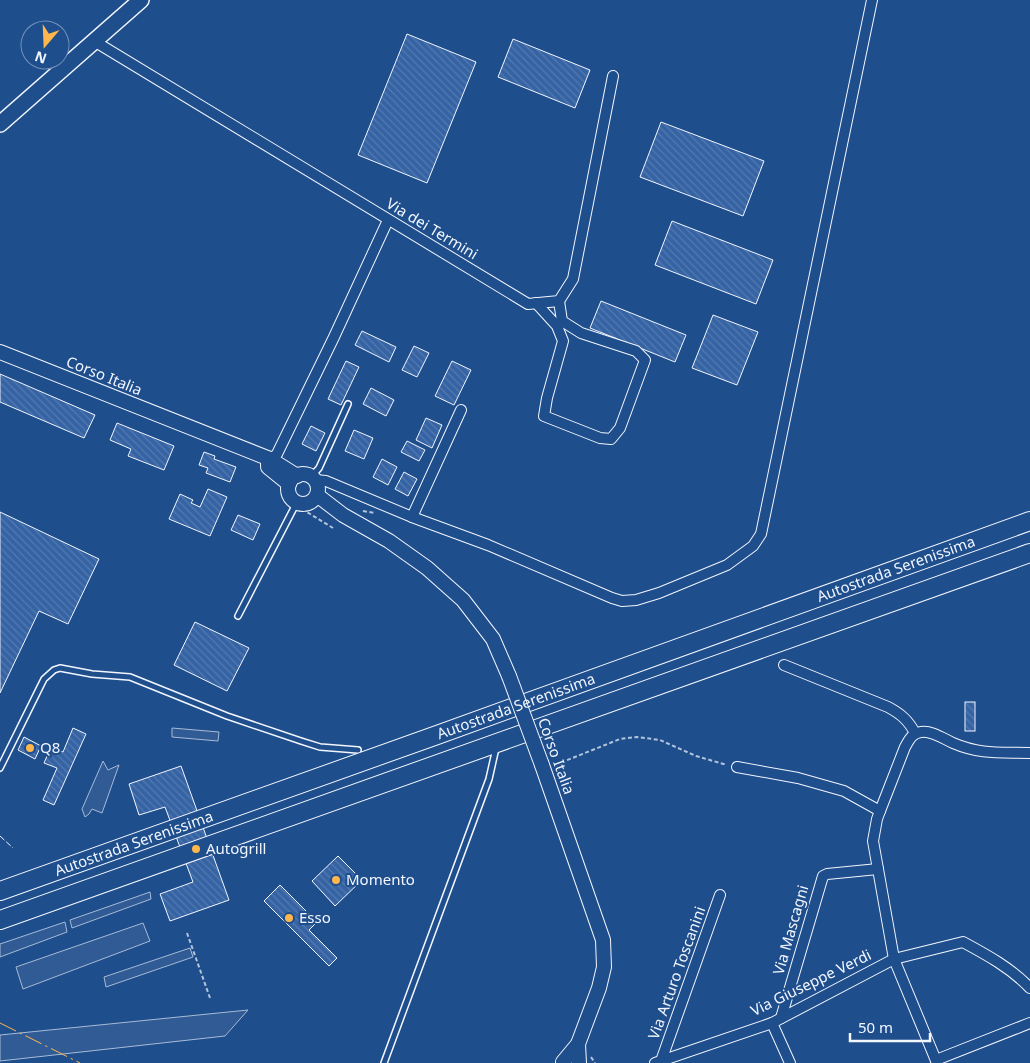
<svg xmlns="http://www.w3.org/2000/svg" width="1030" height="1063" font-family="'Noto Sans',sans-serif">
  <defs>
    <pattern id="building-back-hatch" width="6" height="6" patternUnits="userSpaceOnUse" patternTransform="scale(1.25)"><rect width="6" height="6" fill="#3563a3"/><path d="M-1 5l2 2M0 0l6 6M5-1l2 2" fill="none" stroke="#537ab1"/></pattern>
  </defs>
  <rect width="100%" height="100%" fill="#1f4e8c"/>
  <g fill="#305b95" stroke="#a8bbd7">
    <path d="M172 728 219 732 218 741 172 737Z"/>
    <path d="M103 761 108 770 119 765 102 813 92 809 89 814 85 817 82 809Z"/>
    <path d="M150 892 151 899 72 928 70 920Z"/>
    <path d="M65 922 67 932 0 957V944Z"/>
    <path d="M143 923 150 941 23 989 16 967Z"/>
    <path d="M190 948 193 957 106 987 104 977Z"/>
    <path d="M248 1010 225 1036 0 1061V1035Z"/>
  </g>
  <g fill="url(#building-back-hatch)" stroke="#f2f6ff">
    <path d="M407 34 476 62 427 183 358 155Z"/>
    <path d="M513 39 590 70 575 108 498 77Z"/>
    <path d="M661 122 764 161 743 216 640 177Z"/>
    <path d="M672 221 773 260 756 304 655 265Z"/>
    <path d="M601 301 686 335 675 362 590 328Z"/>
    <path d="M713 315 758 332 737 385 692 368Z"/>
    <path d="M362 331 396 347 389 362 355 345Z"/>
    <path d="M414 346 429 353 417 377 402 370Z"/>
    <path d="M346 361 359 367 341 405 328 399Z"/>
    <path d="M452 361 471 370 454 405 435 396Z"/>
    <path d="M0 374 95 415 84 438 0 402Z"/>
    <path d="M371 388 394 400 386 416 363 404Z"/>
    <path d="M426 418 442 425 432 448 416 440Z"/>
    <path d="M117 423 174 446 164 470 128 456 131 449 110 440Z"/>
    <path d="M311 426 325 433 316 451 302 444Z"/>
    <path d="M354 430 373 438 364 459 345 451Z"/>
    <path d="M407 441 425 450 419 461 401 452Z"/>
    <path d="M204 452 215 456 214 459 236 467 230 482 206 473 208 468 199 465Z"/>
    <path d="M382 459 397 467 388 485 373 477Z"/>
    <path d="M404 472 417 479 408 496 395 489Z"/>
    <path d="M208 489 227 497 210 536 169 519 180 494 193 500 191 503 200 507Z"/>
    <path d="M0 512 99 559 68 624 39 611 0 693Z"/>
    <path d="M238 515 260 524 253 540 231 530Z"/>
    <path d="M195 622 249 648 227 691 174 665Z"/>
    <rect x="965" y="702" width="10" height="29"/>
    <path d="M73 728 86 734 54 805 43 800 57 768 44 763 51 747 63 752Z"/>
    <path d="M24 737 41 746 35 759 18 750Z"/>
    <path d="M181 766 229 900 170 921 160 894 193 882 165 807 139 815 129 784Z"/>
    <path d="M338 856 362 880 335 906 312 881Z"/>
    <path d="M280 885 317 922 309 930 337 958 329 966 264 901Z"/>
  </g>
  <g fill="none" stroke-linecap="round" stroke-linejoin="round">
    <defs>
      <g id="lane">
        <path d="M311 477 319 468 348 404"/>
        <path d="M238 616 297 502"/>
        <path d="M0 768 40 687 44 679 54 670 60 668 92 674 130 677 227 716 301 741 320 747 358 750"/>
        <path d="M384 1063 489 779 496 748"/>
      </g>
      <g id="street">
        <path d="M94 41 528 304 559 301 573 279 613 76"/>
        <path d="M536 303 557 326 563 341 547 398 544 416 600 438 611 439 620 428 645 360 636 351 581 333 562 321 559 301"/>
        <path d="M266 464 277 454 334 337 388 220"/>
        <path d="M315 480 326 481 412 517 488 545 612 598 622 601 636 600 659 593 727 565 753 546 761 534 872 0"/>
        <path d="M412 517 461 410"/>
        <path d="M784 665 888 707C901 714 908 720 915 733"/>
        <path d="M737 767 798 778 844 791 880 811 877 819 873 841 894 959 937 1063"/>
        <path d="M880 811 905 747C909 740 912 733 921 732 931 730 944 739 953 743 981 755 1001 752 1030 753"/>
        <path d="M781 1018 823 876 827 874 878 869"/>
        <path d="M772 1023 790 1063"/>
        <path d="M936 1060 1030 1023"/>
        <path d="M661 1061 720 895"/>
        <path d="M655 1063 772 1023 894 959 963 942C987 955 1011 968 1030 988"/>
      </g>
      <g id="secondary">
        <path d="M0 352 270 459 297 476"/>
        <path d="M268 467 289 484"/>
        <circle cx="303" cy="489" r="15"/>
        <path d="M317 495 343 515 389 541 427 568 463 600 493 639 509 676"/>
        <path d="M542 765 603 940 604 967 599 988 578 1044 563 1062"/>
        <path d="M578 1044 579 1063"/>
      </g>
      <path id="primary" d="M0 124 141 0"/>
      <g id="highway">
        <path id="s1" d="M0 891C344 770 687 644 1030 521"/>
        <path d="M0 920 1030 553"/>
      </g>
    </defs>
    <use href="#lane" stroke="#f2f6ff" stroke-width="8"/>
    <use href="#street" stroke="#f2f6ff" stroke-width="12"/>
    <use href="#secondary" stroke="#f2f6ff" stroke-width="16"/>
    <use href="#primary" stroke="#f2f6ff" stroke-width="18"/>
    <use href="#highway" stroke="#f2f6ff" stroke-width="20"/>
    <g stroke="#b3c4dc" stroke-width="2" stroke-dasharray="4 2.5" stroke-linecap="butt">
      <path d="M302 509 333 528"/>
      <path d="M363 511 375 513"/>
      <path d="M555 765 620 739 637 737 660 740 696 756 727 765"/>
      <path d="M187 933 210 998"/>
      <path d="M591 1057 595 1063"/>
    </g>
    <use href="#lane" stroke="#1f4e8c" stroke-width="5"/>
    <use href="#street" stroke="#1f4e8c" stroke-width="10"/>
    <use href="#secondary" stroke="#1f4e8c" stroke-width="14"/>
    <use href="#primary" stroke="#1f4e8c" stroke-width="15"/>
    <use href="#highway" stroke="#1f4e8c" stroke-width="18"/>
    <defs>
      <path id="secondary-bridge" d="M509 676 542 765"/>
    </defs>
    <use href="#secondary-bridge" stroke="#f2f6ff" stroke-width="16" stroke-linecap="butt"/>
    <use href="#secondary-bridge" stroke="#1f4e8c" stroke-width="14"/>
    <path stroke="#f2f6ff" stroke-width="1" stroke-dasharray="6 2.5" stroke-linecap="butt" d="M0 836 13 848"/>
    <path stroke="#ffb74d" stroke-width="1" stroke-dasharray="18 4 2.5 4" stroke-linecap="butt" d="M0 1023 80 1063"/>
  </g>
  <g fill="#ffb74d" stroke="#1f4e8c" stroke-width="2">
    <circle cx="30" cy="748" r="5"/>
    <circle cx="196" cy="849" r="5"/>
    <circle cx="336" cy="880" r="5"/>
    <circle cx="289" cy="918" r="5"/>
  </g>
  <g text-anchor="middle" stroke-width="4" stroke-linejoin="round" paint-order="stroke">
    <g font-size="15" fill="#f2f6ff" stroke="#1f4e8c">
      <text transform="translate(432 229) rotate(31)" y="5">Via dei Termini</text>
      <text transform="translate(104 376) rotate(22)" y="5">Corso Italia</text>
      <text dy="5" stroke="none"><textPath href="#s1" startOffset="952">Autostrada Serenissima</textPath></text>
      <text dy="5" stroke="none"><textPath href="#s1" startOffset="548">Autostrada Serenissima</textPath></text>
      <text transform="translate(556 756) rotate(70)" y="5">Corso Italia</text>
      <text dy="5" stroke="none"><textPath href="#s1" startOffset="142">Autostrada Serenissima</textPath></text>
      <text transform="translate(791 930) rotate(-74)" y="5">Via Mascagni</text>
      <text transform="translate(677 973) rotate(-70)" y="5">Via Arturo Toscanini</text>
      <text transform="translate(811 983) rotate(-26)" y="5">Via Giuseppe Verdi</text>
    </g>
    <g font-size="15" fill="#f2f6ff" stroke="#1f4e8c" text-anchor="start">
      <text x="40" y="753">Q8</text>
      <text x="206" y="854">Autogrill</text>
      <text x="346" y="885">Momento</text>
      <text x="299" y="923">Esso</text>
    </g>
  </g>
  <g transform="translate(45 45) rotate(199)"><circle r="24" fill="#1f4e8c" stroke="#7391ba"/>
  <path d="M0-4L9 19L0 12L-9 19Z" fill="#ffb74d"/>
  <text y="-8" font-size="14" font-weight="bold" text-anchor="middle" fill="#f2f6ff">N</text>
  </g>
  <path d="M850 1033v8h80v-8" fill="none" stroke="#f2f6ff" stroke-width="2.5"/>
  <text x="858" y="1033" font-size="15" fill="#f2f6ff" stroke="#1f4e8c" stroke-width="4" paint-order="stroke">50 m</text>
</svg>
